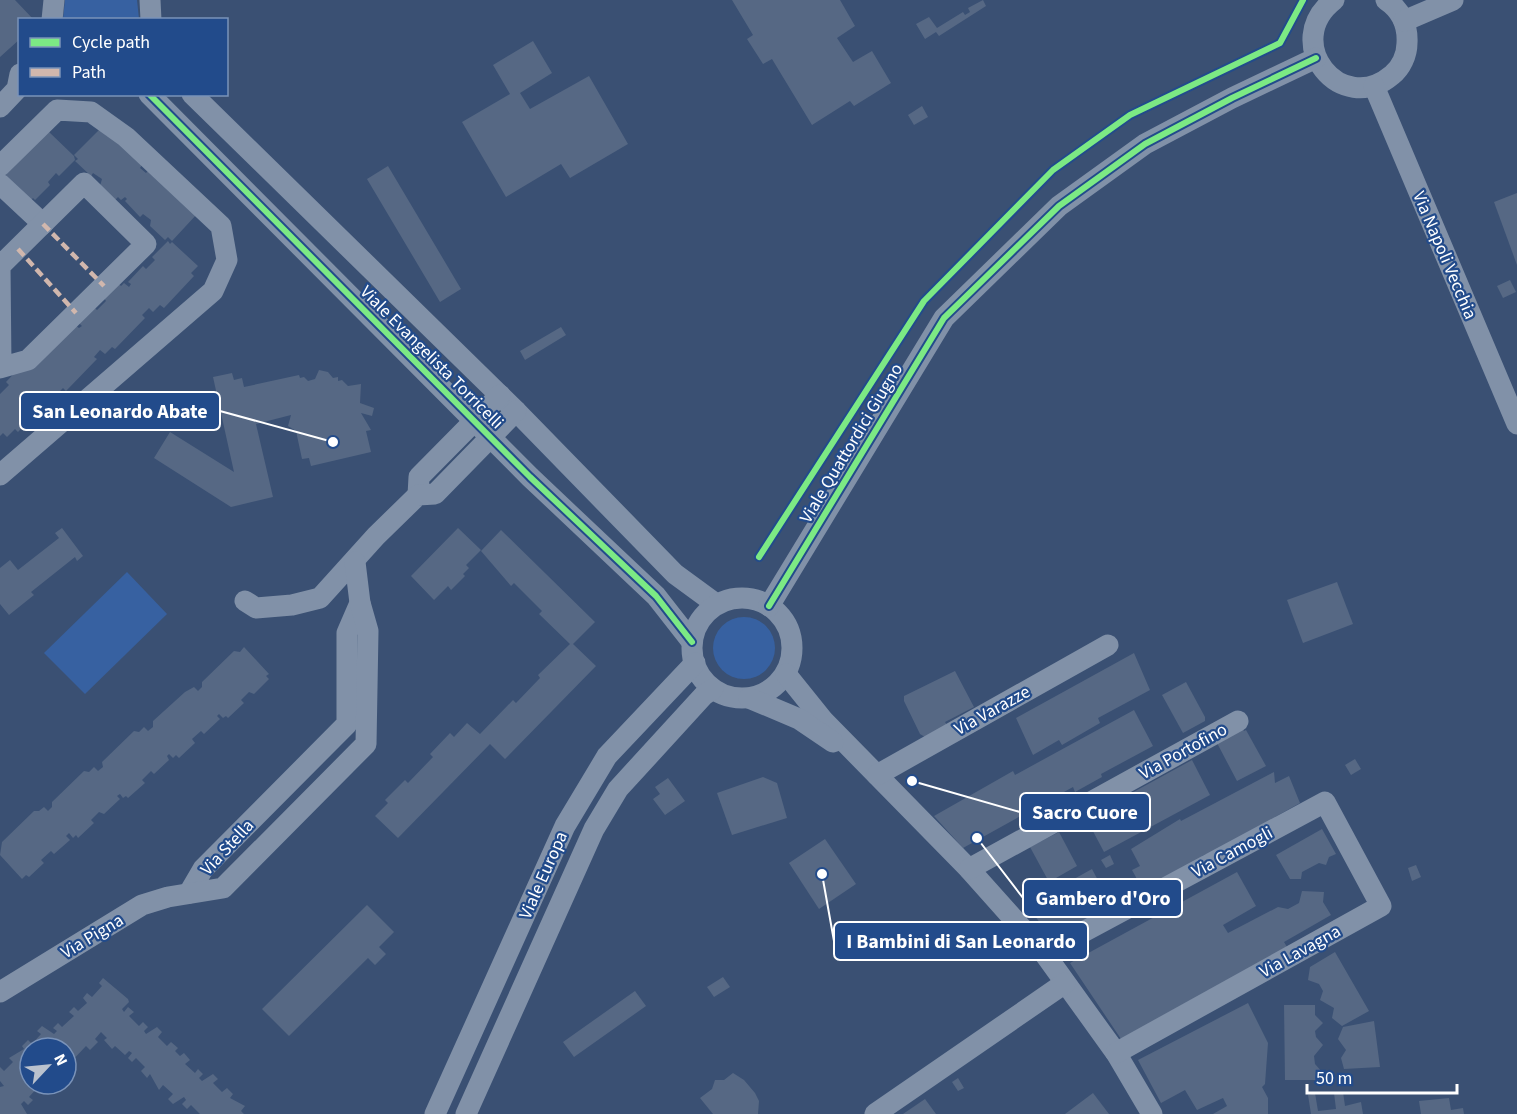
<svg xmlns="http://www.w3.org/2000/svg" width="1517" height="1114" font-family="'Source Sans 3',sans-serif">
  <rect width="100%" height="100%" fill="#3a5073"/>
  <g fill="#3761a1">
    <path d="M65 0H137L139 19H63Z"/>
    <path d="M127 572 167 614 85 694 44 653Z"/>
    <circle cx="744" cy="648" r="31"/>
  </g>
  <g fill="#566884">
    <path d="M0 0H15L34 20H20V39L0 57Z"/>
    <path d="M732 0H840L855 26 837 38 853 62 872 51 891 83 854 106 850 101 812 125 772 59 763 64 747 39 753 35Z"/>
    <path d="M983 0 986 6 939 36 936 32 925 39 916 24 929 17 937 28 963 12 965 15 970 12 968 8Z"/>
    <path d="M533 41 552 73 520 93 530 109 589 76 628 144 570 178 561 164 506 197 462 122 510 94 493 65Z"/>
    <path d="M922 106 928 117 914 125 908 115Z"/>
    <path d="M100 129 107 136 110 134 142 165 140 168 146 173 150 169 197 214 172 241 168 237 165 240 150 226 151 220 143 214 140 217 125 201 127 199 125 197 121 200 118 197 115 200 100 186 102 179 93 173 91 176 75 161 78 159 74 155Z"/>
    <path d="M48 131 74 156 75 160 59 176 56 173 48 182 50 185 35 200 33 198 30 201 4 175Z"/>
    <path d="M388 166 461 289 440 302 367 179Z"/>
    <path d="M1517 193V265L1494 202Z"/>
    <path d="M168 241 170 244 172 242 198 266 191 273 194 276 164 308 160 305 153 312 149 308 142 315 145 318 115 349 112 347 105 354 100 350 94 357 97 359 66 391 63 388 56 395 52 391 45 398 48 400 18 432 15 429 7 437 3 433 0 436V394L9 385 6 382 21 366 75 325 79 328 82 326 79 323 94 307 97 310 106 301 104 298 118 283 121 286 124 283 129 287 131 284 128 282 143 266 146 269 155 260 152 257Z"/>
    <path d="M1510 280 1516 292 1503 298 1497 286Z"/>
    <path d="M561 327 566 335 525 360 520 351Z"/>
    <path d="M319 370 328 372 333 378 338 377V381L342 380 348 386 361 384 360 403 374 408 372 416 361 413 371 430 366 431 371 452 311 466 309 458 302 459 296 431 288 426 291 415 256 424 273 497 231 507 154 458 170 432 234 472 213 377 232 373 234 380 242 378 244 387 299 375 300 378 304 377 308 381 315 379Z"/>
    <path d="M62 528 83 556 77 561 75 557 31 592 34 595 9 615 0 604V568L10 560 18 570 59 538 55 533Z"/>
    <path d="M458 528 481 550 466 565 469 568 463 574 465 576 451 590 448 586 434 600 411 576Z"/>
    <path d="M501 530 595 622 573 644 596 666 505 759 490 744 398 838 375 816 388 803 385 800 405 780 408 783 433 757 430 754 450 733 454 737 467 723 480 734 513 700 516 703 540 678 538 675 570 644 539 614 542 611 514 583 511 586 481 551Z"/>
    <path d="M1337 582 1353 624 1303 643 1287 600Z"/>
    <path d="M244 647 269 674 266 676 269 679 254 694 249 692 241 700 244 703 228 718 226 716 223 718 219 714 217 716 220 719 204 734 201 731 192 739 195 743 179 758 176 755 173 758 169 754 167 756 169 760 154 774 151 771 142 780 145 783 128 798 126 796 123 798 120 794 117 796 120 799 104 814 99 812 91 820 94 823 78 838 76 835 73 838 69 833 66 836 70 840 54 854 51 851 41 860 44 863 29 877 26 875 22 879 0 855 2 842 34 811H39L44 807 48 811 52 807V802L84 771 89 772 94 767 98 771 103 767 102 762 134 731 139 732 144 727 148 731 153 727V721L185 692 194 687 198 691 202 687V682L234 651 240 652Z"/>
    <path d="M1134 653 1150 690 1098 718 1100 723 1062 745 1059 740 1033 755 1016 718Z"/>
    <path d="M955 671 974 707 945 722 947 725 925 737 920 734 904 701V696Z"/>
    <path d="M1186 682 1205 717V721L1183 733 1162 695Z"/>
    <path d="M1134 710 1153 746 1101 774 1102 777 1075 792 1073 787 963 848 934 816 1013 771 1015 775Z"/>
    <path d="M1242 728 1244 731 1246 730 1266 766 1237 781 1217 743Z"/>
    <path d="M1355 759 1361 769 1351 775 1345 765Z"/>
    <path d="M1192 760 1210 795 1104 852 1086 818Z"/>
    <path d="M1274 772 1275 783 1289 776 1300 803 1275 817 1277 821 1208 857 1206 854 1202 856 1203 859 1143 890 1132 870 1140 866 1131 849 1180 819 1181 821Z"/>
    <path d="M763 777 777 783 787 818 732 835 717 793Z"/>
    <path d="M668 778 685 801 665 815 653 799 660 794 655 787Z"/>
    <path d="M1322 829 1336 854 1329 857 1326 865 1319 863 1302 872 1301 879H1290L1276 855Z"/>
    <path d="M1059 832 1077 866 1049 882 1030 847Z"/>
    <path d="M825 839 856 884 819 909 789 863Z"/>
    <path d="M1110 855 1114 864 1106 868 1101 860Z"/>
    <path d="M1416 865 1421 877 1412 881 1408 868Z"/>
    <path d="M1092 869 1111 905 1051 938 1027 905Z"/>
    <path d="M1237 872 1256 906 1223 925 1228 933 1278 907 1288 909 1299 903 1302 891 1324 892 1323 902 1331 915 1284 942 1287 947 1121 1039 1070 963Z"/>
    <path d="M367 905 394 932 379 947 386 954 375 965 368 958 289 1036 262 1009Z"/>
    <path d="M1335 952 1369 1011 1342 1026 1332 1018 1334 1008 1320 1000 1323 991 1319 984 1308 980 1310 967Z"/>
    <path d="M723 977 730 987 714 997 707 987Z"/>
    <path d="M103 978 128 999 129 1002 122 1009 124 1012 128 1007 134 1012 129 1016 139 1026 143 1022 148 1027 144 1031 146 1034 157 1027 162 1032 158 1037 167 1046 171 1042 178 1048 175 1051 180 1056 184 1053 190 1060 185 1064 195 1073 198 1069 203 1074 199 1078 202 1081 213 1074 218 1079 213 1083 222 1092 227 1088 233 1094 230 1098 245 1106 241 1111 244 1114H200L191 1105 187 1109 182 1104 186 1100 184 1097 173 1104 168 1099 173 1094 163 1085 159 1090 150 1074 147 1078 141 1071 145 1067 136 1058 132 1062 128 1058 132 1053 129 1051 125 1055 115 1046 112 1049 104 1040 107 1038 101 1032 95 1039 98 1042 90 1050 86 1046 70 1063 66 1059V1048H30V1084L48 1085 43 1091 38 1087 29 1097 33 1100 28 1105 24 1101 21 1104 27 1114H0V1087L4 1086 0 1081V1067L4 1071 13 1062 9 1058 24 1049 22 1046 28 1040 32 1044 41 1034 37 1031 42 1026 54 1034 57 1031 53 1028 58 1023 62 1027 74 1016 69 1012 74 1007 78 1011 87 1003 83 998 87 993 92 997 102 986 99 983Z"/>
    <path d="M635 991 646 1006 574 1057 563 1042Z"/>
    <path d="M1248 1003 1268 1043 1265 1084 1262 1087 1268 1098V1114H1213L1227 1106 1223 1098 1197 1110 1185 1090 1161 1103 1138 1060Z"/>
    <path d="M1284 1005H1315V1015L1323 1023 1315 1031 1316 1037 1323 1045 1314 1056 1315 1064 1322 1072 1315 1080H1285Z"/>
    <path d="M1374 1021 1380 1067 1344 1069 1341 1058 1346 1050 1338 1039 1343 1027Z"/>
    <path d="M733 1073 744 1080 755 1093 759 1101 758 1114H713L700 1098 712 1089 715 1080H724Z"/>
    <path d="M958 1078 964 1088 958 1091 952 1082Z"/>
    <path d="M1343 1092 1345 1106 1361 1102 1363 1114H1311L1308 1095 1315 1093 1318 1111 1336 1109 1334 1093Z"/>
    <path d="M1093 1093 1109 1114H1065Z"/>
    <path d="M1449 1098 1451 1110 1463 1108 1464 1114H1421L1419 1101Z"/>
    <path d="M925 1099 936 1114H903Z"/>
  </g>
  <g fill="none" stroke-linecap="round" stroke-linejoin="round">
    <g stroke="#8191a8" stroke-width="21">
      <path d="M150 0 151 20"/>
      <path d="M1334 0C1280 42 1341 118 1392 75 1401 68 1407 55 1407 43 1408 26 1401 10 1386 0"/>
      <path d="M52 20 54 0"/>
      <path d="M1404 21 1453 0"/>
      <path d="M1374 86 1517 424"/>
      <path d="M149 94 530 477 656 596 692 642"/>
      <path d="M192 94 516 411 675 574 716 604"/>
      <path d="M0 107 17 89 20 74"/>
      <path d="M0 166 57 110 91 112 126 137 221 226 227 260 213 291 0 475"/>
      <path d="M0 184 43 224"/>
      <path d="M0 368 28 360 146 244 84 183 0 266 1 366"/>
      <path d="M418 495 419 477 500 395"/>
      <circle cx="742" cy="648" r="50"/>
      <path d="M245 601 256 608 292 605 320 598 376 536 418 495 435 494 516 411"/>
      <path d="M769 606 944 318 1059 206 1145 144 1232 98 1316 58"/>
      <path d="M786 674 823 720 969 869 1044 953 1116 1053 1152 1114"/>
      <path d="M749 698 799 719 833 742"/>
      <path d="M877 775 1108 645"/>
      <path d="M969 869 1238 721"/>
      <path d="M189 893 203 869 347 724V633L360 603"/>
      <path d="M1044 953 1325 802 1381 906 1116 1053"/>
      <path d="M0 992 142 905 168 897 223 888 366 744 368 631 360 603 355 562"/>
      <path d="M435 1114 565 826 607 756 695 663"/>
      <path d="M466 1114 594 829 618 789 704 695 713 689"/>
      <path d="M875 1114 1065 983"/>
    </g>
    <g stroke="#d1b7ad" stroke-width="4.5" stroke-dasharray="9 4.5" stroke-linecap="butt">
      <path d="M43 224 104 286"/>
      <path d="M18 249 76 313"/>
    </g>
    <defs>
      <g id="cycleway">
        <path d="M149 94 530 477 656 596 692 642"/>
        <path d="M759 557 924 301 1053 170 1130 115 1280 43 1303 0"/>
        <path d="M769 606 944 318 1059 206 1145 144 1232 98 1316 58"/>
      </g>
    </defs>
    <use href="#cycleway" stroke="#224b8b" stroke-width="10"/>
    <use href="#cycleway" stroke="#7ce984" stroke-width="6"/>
  </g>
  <g text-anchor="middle" stroke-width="4.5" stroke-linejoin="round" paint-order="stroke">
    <g font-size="18" fill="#fff" stroke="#224b8b">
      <text transform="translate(1445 255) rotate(67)" y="6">Via Napoli Vecchia</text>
      <text transform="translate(432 357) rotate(45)" y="6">Viale Evangelista Torricelli</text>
      <text transform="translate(851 443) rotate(-59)" y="6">Viale Quattordici Giugno</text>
      <text transform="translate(992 710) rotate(-29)" y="6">Via Varazze</text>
      <text transform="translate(1183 751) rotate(-29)" y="6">Via Portofino</text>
      <text transform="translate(227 847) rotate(-47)" y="6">Via Stella</text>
      <text transform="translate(1232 852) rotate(-28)" y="6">Via Camogli</text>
      <text transform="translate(543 875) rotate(-66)" y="6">Viale Europa</text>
      <text transform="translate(92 936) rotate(-31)" y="6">Via Pigna</text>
      <text transform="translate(1300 951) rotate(-29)" y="6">Via Lavagna</text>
    </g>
  </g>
  <path fill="none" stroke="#fff" stroke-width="2" d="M333 442L220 411M912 781L1020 812M977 838L1023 898M822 874L834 941"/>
  <g fill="#fff" stroke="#224b8b" stroke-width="2">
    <circle cx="333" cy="442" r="6"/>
    <circle cx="912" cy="781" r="6"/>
    <circle cx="977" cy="838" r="6"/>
    <circle cx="822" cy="874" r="6"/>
  </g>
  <g fill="#224b8b" stroke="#fff" stroke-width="2">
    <rect x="20" y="392" width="200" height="38" rx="6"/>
    <rect x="1020" y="793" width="130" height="38" rx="6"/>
    <rect x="1023" y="879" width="159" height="38" rx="6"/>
    <rect x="834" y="922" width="254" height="38" rx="6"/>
  </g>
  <g font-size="20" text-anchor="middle" font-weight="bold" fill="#fff">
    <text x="120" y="418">San Leonardo Abate</text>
    <text x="1085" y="819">Sacro Cuore</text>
    <text x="1103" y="905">Gambero d'Oro</text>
    <text x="961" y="948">I Bambini di San Leonardo</text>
  </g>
  <rect x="18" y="18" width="210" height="78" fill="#224b8b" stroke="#7a93b9" stroke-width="1.5"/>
  <rect x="30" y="38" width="30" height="9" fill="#7ce984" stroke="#7a93b9" stroke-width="1.5"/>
  <text x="72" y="48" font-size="18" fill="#ffffff">Cycle path</text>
  <rect x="30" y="68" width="30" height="9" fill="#d1b7ad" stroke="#7a93b9" stroke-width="1.5"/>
  <text x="72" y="78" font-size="18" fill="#ffffff">Path</text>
  <g transform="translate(48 1066) rotate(64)"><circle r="28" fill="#224b8b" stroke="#7a93b9" stroke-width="1.5"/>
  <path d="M0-4.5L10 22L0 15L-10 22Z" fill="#bac2ce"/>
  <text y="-9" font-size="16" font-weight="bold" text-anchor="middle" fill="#ffffff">N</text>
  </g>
  <path d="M1307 1084v9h150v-9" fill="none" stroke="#ffffff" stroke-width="3"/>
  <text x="1316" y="1084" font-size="18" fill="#ffffff" stroke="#224b8b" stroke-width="4.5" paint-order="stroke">50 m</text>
</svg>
